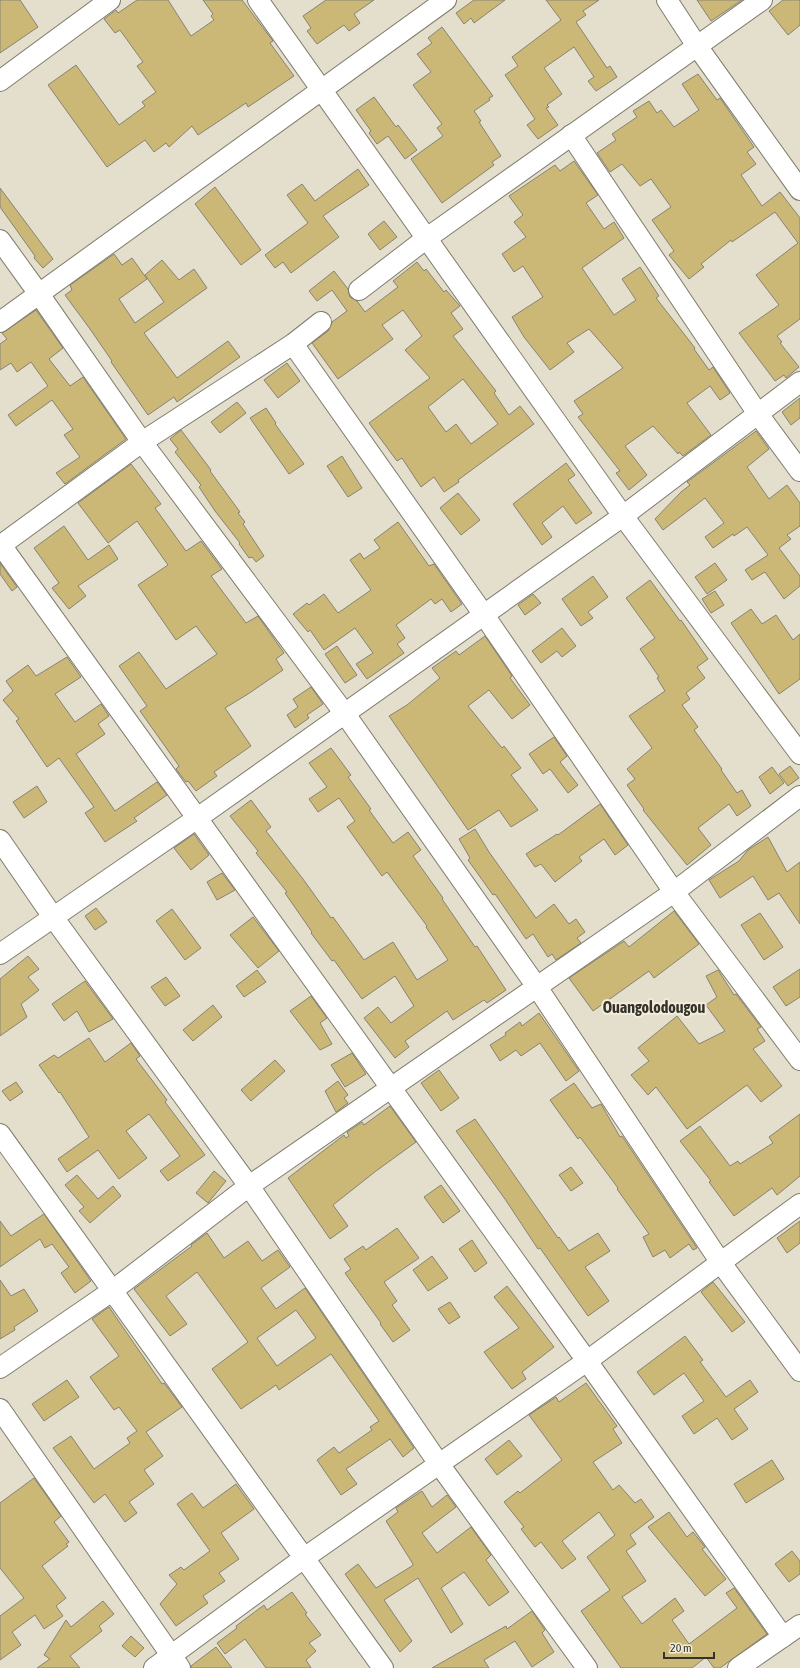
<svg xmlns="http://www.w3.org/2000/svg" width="800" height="1668" font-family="'Asap Condensed',sans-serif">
  <rect width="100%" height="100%" fill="#e4dfcd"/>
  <g fill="#cbb876" stroke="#878372" fill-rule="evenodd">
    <path d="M0 0H20L38 27 0 53Z"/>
    <path d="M137 0H168L191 36 214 20 211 16 213 14 203 0H242L273 41 270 43 294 76 248 107 246 103 198 135 192 126 169 147 166 143 154 152 145 140 107 167 48 85 76 65 119 125 145 106 142 102 156 92 137 66 143 62 120 30 115 33 104 19 116 10 118 13Z"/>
    <path d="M326 0H374L354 14 360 23 349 31 344 25 317 44 307 31 311 28 303 16Z"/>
    <path d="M474 0H505L474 23 471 18 464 24 456 13Z"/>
    <path d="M546 0H599L583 11 586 15 576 22 607 68 610 66 617 77 596 91 588 81 594 77 574 47 544 68 562 94 547 105 549 107 546 108 558 125 538 139 527 125 535 119 505 75 518 66 512 57 561 20Z"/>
    <path d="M697 0H742L711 21Z"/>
    <path d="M783 0H800V25L788 35 769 11Z"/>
    <path d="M442 27 493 96 489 98 490 100 474 111 481 121 479 122 501 156 492 162 494 165 442 203 411 159 443 136 437 128 442 124 413 85 431 72 417 54 432 43 428 38Z"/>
    <path d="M698 74 717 100 720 98 754 147 747 152 756 164 741 175 762 206 780 192 800 218V319L777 336 782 342 780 343 799 367 786 378 784 375 775 381 739 333 779 305 756 275 798 243 775 212 732 242 731 240 701 264 704 267 689 279 669 255 674 251 652 220 671 207 651 179 640 186 622 164 610 172 597 153 616 140 612 134 637 117 633 111 649 101 657 113 661 110 674 127 699 110 682 84Z"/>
    <path d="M374 97 396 127 398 125 417 150 405 159 388 136 377 144 369 133 371 131 356 110Z"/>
    <path d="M574 161 598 195 586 203 604 229 614 222 624 238 582 268 614 315 636 300 622 279 640 267 659 296 656 298 695 348 694 349 709 370 713 367 730 393 720 400 710 386 687 403 711 435 683 456 679 452 678 454 653 426 625 446 647 475 629 490 616 473 620 471 578 417 583 414 574 401 623 368 589 329 567 343 574 352 550 370 524 337 512 317 543 297 523 266 514 272 502 254 526 237 514 222 523 215 509 196 555 165 560 171Z"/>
    <path d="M358 169 369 185 323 216 339 237 291 273 283 262 275 268 265 255 308 223 287 195 302 184 315 201Z"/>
    <path d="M215 187 261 250 241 265 195 204Z"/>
    <path d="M0 188 53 259 43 268 34 258 35 256 0 207Z"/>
    <path d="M384 221 397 237 380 250 368 234Z"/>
    <path d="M114 254 122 265 132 258 147 279 119 299 135 323 164 302 145 275 162 260 179 280 194 269 207 288 144 333 177 378 228 341 240 357 177 402 174 397 148 415 111 362 112 361 90 329 65 295 72 290 70 285Z"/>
    <path d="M417 262 424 271 426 269 444 292 446 290 460 306 451 313 463 329 453 336 496 391 494 393 509 415 520 406 534 424 458 480 459 482 444 492 434 477 421 487 402 458 397 461 369 423 430 378 405 350 422 336 403 310 382 325 393 339 338 379 312 343 328 331 332 322 347 311 332 290 317 301 309 291 334 271 348 289 350 297 357 301 365 312 398 287 393 281ZM463 379 498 424 471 444 456 424 446 432 428 407Z"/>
    <path d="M36 310 63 348 49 359 70 386 83 377 126 439 65 484 56 473 80 457 64 435 73 429 52 400 16 426 8 415 48 386 31 362 17 372 11 363 0 370V344L7 339 2 333Z"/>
    <path d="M287 363 300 381 278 398 264 380Z"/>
    <path d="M800 398V418L791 425 782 412Z"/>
    <path d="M237 402 246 413 220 433 211 422Z"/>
    <path d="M266 408 276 423 275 424 304 464 289 474 250 418Z"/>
    <path d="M181 430 211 470 210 471 240 512 238 513 245 522 243 524 264 556 256 562 252 557 249 558 239 544 240 543 215 511 199 487 201 485 175 452 178 449 170 439Z"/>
    <path d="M756 431 769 449 747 467 769 499 787 485 800 503V526L787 535 791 539 779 548 800 576V586L784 599 765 572 752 580 745 570 768 555 747 527 734 536 733 534 713 548 705 537 724 523 705 498 663 530 655 519 681 492 690 485 687 482Z"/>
    <path d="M342 456 362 488 348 497 327 466Z"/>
    <path d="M566 463 575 475 568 480 592 513 576 524 563 506 542 523 552 537 542 545 513 504Z"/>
    <path d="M131 464 161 504 155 508 186 551 201 541 222 569 211 576 246 623 258 616 284 653 276 659 283 670 248 694 225 708 251 746 214 772 217 776 196 791 188 781 186 782 176 769 179 766 140 711 147 706 119 666 139 652 166 689 217 654 196 626 176 640 138 585 168 565 137 521 108 543 78 503Z"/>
    <path d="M458 493 480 520 461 535 440 508Z"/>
    <path d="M398 522 429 566 434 564 462 604 451 612 442 599 435 604 431 599 396 625 405 638 397 644 404 653 367 679 356 664 373 653 355 628 324 650 310 630 308 632 293 614 307 603 309 605 324 594 338 613 371 590 350 560 360 553 364 559 380 548 374 540Z"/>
    <path d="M64 526 88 560 109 545 118 559 78 586 86 596 69 609 52 588 59 583 34 548Z"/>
    <path d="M0 563 17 587 12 591 0 574Z"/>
    <path d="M715 563 727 580 707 594 695 577Z"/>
    <path d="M593 576 608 597 588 612 593 618 581 626 562 599Z"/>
    <path d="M650 580 680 621 681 620 708 659 697 667 705 678 686 693 690 699 682 705 698 727 694 730 722 769 721 770 737 793 742 790 751 806 737 816 729 804 698 828 711 845 687 865 643 810 644 809 627 785 635 779 627 769 652 748 629 716 665 691 657 678 659 677 640 649 655 638 626 598Z"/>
    <path d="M715 591 724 605 711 613 702 599Z"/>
    <path d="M533 594 541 603 525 615 518 605Z"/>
    <path d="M751 609 762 624 776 615 793 640 800 634V679L779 694 731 623Z"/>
    <path d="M562 628 576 646 562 657 557 651 541 663 532 651Z"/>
    <path d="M485 636 512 676 510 678 530 705 512 719 489 690 468 706 502 748 504 746 521 768 511 775 538 810 511 827 499 810 468 830 389 716 407 705 440 678 432 668 456 651 459 655Z"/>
    <path d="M337 646 357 675 345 683 325 654Z"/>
    <path d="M67 657 81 677 55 694 75 722 101 704 109 716 98 724 105 734 76 754 115 811 157 782 167 795 134 818 137 821 105 842 85 813 94 807 59 758 47 767 16 721 19 719 3 700 13 691 6 681 28 665 36 676Z"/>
    <path d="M311 687 323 704 307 715 309 718 295 728 287 715 298 707 293 699Z"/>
    <path d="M554 737 567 756 560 762 578 785 568 793 550 769 543 774 529 754Z"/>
    <path d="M331 748 351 775 348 777 371 809 369 810 393 843 408 832 421 850 413 856 443 898 442 899 475 947 477 946 506 990 487 1003 484 1000 453 1020 447 1011 405 1041 409 1047 395 1058 364 1018 378 1007 391 1023 414 1006 395 976 362 999 334 960 332 961 311 933 312 932 285 893 287 892 256 853 258 851 230 816 251 800 271 827 266 831 303 879 331 918 333 917 364 960 393 942 417 980 448 960 426 927 427 926 387 872 382 876 347 827 355 821 339 798 318 812 309 799 327 787 309 763Z"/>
    <path d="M790 766 799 778 788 786 779 774Z"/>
    <path d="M772 767 784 783 770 794 759 777Z"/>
    <path d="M37 786 47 802 24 818 13 802Z"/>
    <path d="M600 804 628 845 615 855 604 839 579 857 582 861 555 882 541 864 535 867 526 854 557 834 558 835Z"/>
    <path d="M475 829 489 852 536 918 554 904 569 924 576 919 585 932 577 938 581 943 556 960 552 954 548 957 533 934 526 939 495 894 493 895 468 860 470 858 459 839Z"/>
    <path d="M194 834 209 855 191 870 174 848Z"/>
    <path d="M768 837 787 872 800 862V924L779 893 768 900 753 876 720 898 709 880 739 861 748 850Z"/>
    <path d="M222 873 235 890 217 900 207 882Z"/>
    <path d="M96 908 107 922 95 930 85 916Z"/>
    <path d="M172 909 201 948 185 960 156 921Z"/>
    <path d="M674 911 699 944 654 978 649 971 593 1011 569 978 624 941 629 947Z"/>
    <path d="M760 913 783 947 764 960 741 925Z"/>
    <path d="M253 917 279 951 258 968 230 935Z"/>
    <path d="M28 956 39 969 28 977 39 990 21 1004 27 1017 0 1036V979Z"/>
    <path d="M800 969V997L786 1006 773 987Z"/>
    <path d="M257 970 266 982 244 997 236 986Z"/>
    <path d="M718 970 734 995 736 994 761 1027 757 1029 765 1041 753 1049 782 1086 761 1102 747 1085 687 1129 656 1087 648 1095 631 1075 649 1061 638 1048 677 1016 699 1044 725 1031 706 1005 717 997 706 976Z"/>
    <path d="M166 977 180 996 165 1006 151 987Z"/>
    <path d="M85 981 113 1019 89 1032 77 1011 64 1021 52 1004Z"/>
    <path d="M311 996 327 1018 320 1023 332 1044 320 1050 290 1011Z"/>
    <path d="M213 1005 222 1017 193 1041 183 1030Z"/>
    <path d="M539 1013 579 1071 566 1081 540 1043 521 1056 516 1050 500 1061 490 1045 506 1035 505 1033 520 1022 522 1026Z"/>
    <path d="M89 1038 105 1062 131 1043 140 1056 136 1059 167 1100 165 1102 205 1155 168 1181 160 1171 180 1156 149 1114 126 1131 147 1158 119 1179 98 1150 67 1172 58 1159 89 1137 60 1092 59 1093 39 1065 54 1055 58 1058Z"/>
    <path d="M352 1053 366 1074 345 1087 331 1065Z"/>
    <path d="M275 1060 285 1071 251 1101 241 1090Z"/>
    <path d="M439 1070 459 1098 441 1111 421 1083Z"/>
    <path d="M338 1081 348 1095 344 1098 348 1103 336 1112 325 1091Z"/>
    <path d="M16 1082 23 1092 10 1101 2 1091Z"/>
    <path d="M574 1083 592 1108 601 1104 620 1137 622 1136 697 1248 693 1250 689 1244 670 1258 665 1250 653 1257 643 1237 649 1234 617 1189 618 1188 580 1137 578 1139 550 1100Z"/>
    <path d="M390 1106 416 1142 376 1171 333 1205 348 1226 330 1239 288 1178 344 1135 346 1138 349 1136 347 1132 362 1122 364 1125Z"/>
    <path d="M800 1114V1176L777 1195 772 1188 734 1216 709 1182 711 1181 680 1141 700 1126 730 1166 738 1161 740 1164 773 1143 769 1137Z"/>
    <path d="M475 1119 558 1238 559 1237 569 1251 598 1233 610 1251 585 1267 609 1301 588 1316 540 1248 538 1249 505 1199 456 1131Z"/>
    <path d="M571 1167 583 1183 571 1191 559 1175Z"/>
    <path d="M214 1171 226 1181 208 1203 196 1193Z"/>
    <path d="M77 1175 98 1199 113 1186 121 1196 90 1223 79 1211 84 1207 65 1185Z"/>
    <path d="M441 1185 460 1211 443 1223 424 1197Z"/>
    <path d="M44 1214 91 1281 75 1293 61 1273 69 1267 52 1244 45 1248 40 1239 0 1267V1221L11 1236Z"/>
    <path d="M800 1221V1243L787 1253 777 1238Z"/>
    <path d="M397 1228 419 1258 384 1282 397 1301 392 1305 410 1330 393 1342 380 1324 381 1323 345 1273 351 1269 344 1259 363 1246 366 1250Z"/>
    <path d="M207 1233 224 1258 248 1241 262 1261 278 1250 290 1267 261 1288 276 1309 305 1288 414 1448 403 1457 390 1439 346 1469 357 1484 341 1495 317 1460 334 1447 339 1453 372 1430 370 1427 379 1421 331 1354 279 1390 276 1385 241 1409 212 1369 248 1342 197 1272 166 1296 187 1324 170 1336 134 1289 192 1246 191 1245ZM296 1310 316 1338 277 1366 257 1338Z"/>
    <path d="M472 1240 487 1263 475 1272 459 1249Z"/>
    <path d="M432 1256 448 1278 428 1291 413 1270Z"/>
    <path d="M0 1280 11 1296 24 1289 38 1311 14 1327 15 1330 0 1339Z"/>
    <path d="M713 1282 745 1322 732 1332 701 1292Z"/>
    <path d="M507 1286 554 1347 522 1372 526 1379 512 1389 484 1352 519 1328 494 1297Z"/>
    <path d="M450 1302 460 1317 449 1324 438 1309Z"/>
    <path d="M109 1307 162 1384 164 1383 182 1407 146 1432 163 1456 144 1470 154 1484 129 1502 137 1513 125 1522 105 1494 94 1503 53 1448 71 1436 94 1469 130 1443 127 1438 137 1431 119 1407 114 1410 90 1377 119 1356 92 1319Z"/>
    <path d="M685 1336 703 1360 700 1362 726 1397 750 1380 758 1392 734 1409 748 1429 732 1440 717 1418 694 1434 682 1416 704 1401 684 1373 654 1395 637 1372Z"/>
    <path d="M67 1380 79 1397 44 1421 32 1404Z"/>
    <path d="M586 1383 617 1426 613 1429 622 1443 593 1462 613 1490 619 1485 635 1503 641 1499 654 1517 630 1535 636 1544 626 1551 646 1581 622 1597 642 1624 675 1598 684 1611 672 1620 689 1644 737 1608 726 1593 734 1588 767 1634 720 1668H714L706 1657 692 1668H621L581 1611 610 1590 587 1557 615 1535 599 1512 562 1541 576 1559 562 1569 541 1542 535 1547 521 1529 524 1527 504 1502 518 1491 520 1493 562 1460 529 1415 556 1397 559 1402Z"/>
    <path d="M509 1440 522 1456 497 1475 485 1459Z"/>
    <path d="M772 1460 784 1479 746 1503 734 1484Z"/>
    <path d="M34 1478 61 1516 54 1522 69 1542 66 1544 68 1546 42 1566 66 1598 56 1606 63 1616 44 1629 35 1615 12 1632 21 1645 0 1660V1616L24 1598 0 1568V1503Z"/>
    <path d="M236 1484 254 1509 221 1533 239 1559 219 1573 225 1581 203 1596 208 1603 176 1626 160 1604 177 1584 169 1575 181 1567 184 1570 210 1551 177 1504 192 1493 203 1508Z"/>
    <path d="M422 1491 432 1507 447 1495 456 1507 422 1533 437 1553 471 1527 491 1555 486 1560 509 1592 489 1606 464 1572 441 1588 463 1624 451 1633 418 1578 384 1600 412 1641 400 1652 345 1574 358 1564 376 1588 412 1566 413 1564 386 1521 398 1512 396 1508Z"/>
    <path d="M669 1512 687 1537 693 1532 705 1547 702 1549 726 1579 705 1596 648 1527Z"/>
    <path d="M792 1551 800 1561V1574L789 1582 775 1564Z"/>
    <path d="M292 1592 307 1613 305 1614 321 1635 309 1643 316 1651 306 1660 311 1668H266L245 1639 225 1654 217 1643 237 1628 236 1626 264 1605 267 1610Z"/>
    <path d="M103 1601 114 1614 99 1626 102 1631 70 1656 80 1668H37L50 1659 44 1655 66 1620 71 1627Z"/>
    <path d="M532 1611 545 1630 542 1633 554 1652 532 1667 515 1641 484 1660 489 1668H432L506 1626 507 1629Z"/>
    <path d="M131 1636 144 1648 135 1657 122 1646Z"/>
    <path d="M216 1647 232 1668H191V1666Z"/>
  </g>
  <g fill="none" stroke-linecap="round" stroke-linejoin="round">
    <defs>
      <g id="minor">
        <path d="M258 0 623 516 800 754"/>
        <path d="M667 0 697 46 800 190"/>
        <path d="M0 81 110 0"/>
        <path d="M571 135 758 414 800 471"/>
        <path d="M0 240 39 294 142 442 345 714 537 987 721 1263 800 1371"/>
        <path d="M359 290 427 238 762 0"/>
        <path d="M0 322 446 0"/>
        <path d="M293 344 484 615 674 892 800 1060"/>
        <path d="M1 545 587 1361 783 1637"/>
        <path d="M0 546 142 442 293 344 321 322"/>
        <path d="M0 840 53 917 249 1186 439 1464 587 1668"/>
        <path d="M0 954 196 819 623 516 800 382"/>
        <path d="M0 1134 383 1668"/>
        <path d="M0 1368 112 1291 249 1186 674 892 800 796"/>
        <path d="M0 1409 180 1668"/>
        <path d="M154 1668 304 1558 587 1361 800 1204"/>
        <path d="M738 1668 800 1625"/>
      </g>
    </defs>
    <use href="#minor" stroke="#807c6b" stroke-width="22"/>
    <use href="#minor" stroke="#fff" stroke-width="20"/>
  </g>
  <g text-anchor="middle" stroke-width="4" stroke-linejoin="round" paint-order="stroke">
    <g font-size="16" font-weight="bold" fill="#34322b" stroke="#f2ecda">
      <text x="654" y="1013">Ouangolodougou</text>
    </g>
  </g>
  <path d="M664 1652v6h50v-6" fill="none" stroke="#34322b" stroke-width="2"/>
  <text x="670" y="1652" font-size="12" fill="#34322b" stroke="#f2ecda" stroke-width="3" paint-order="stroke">20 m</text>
</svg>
